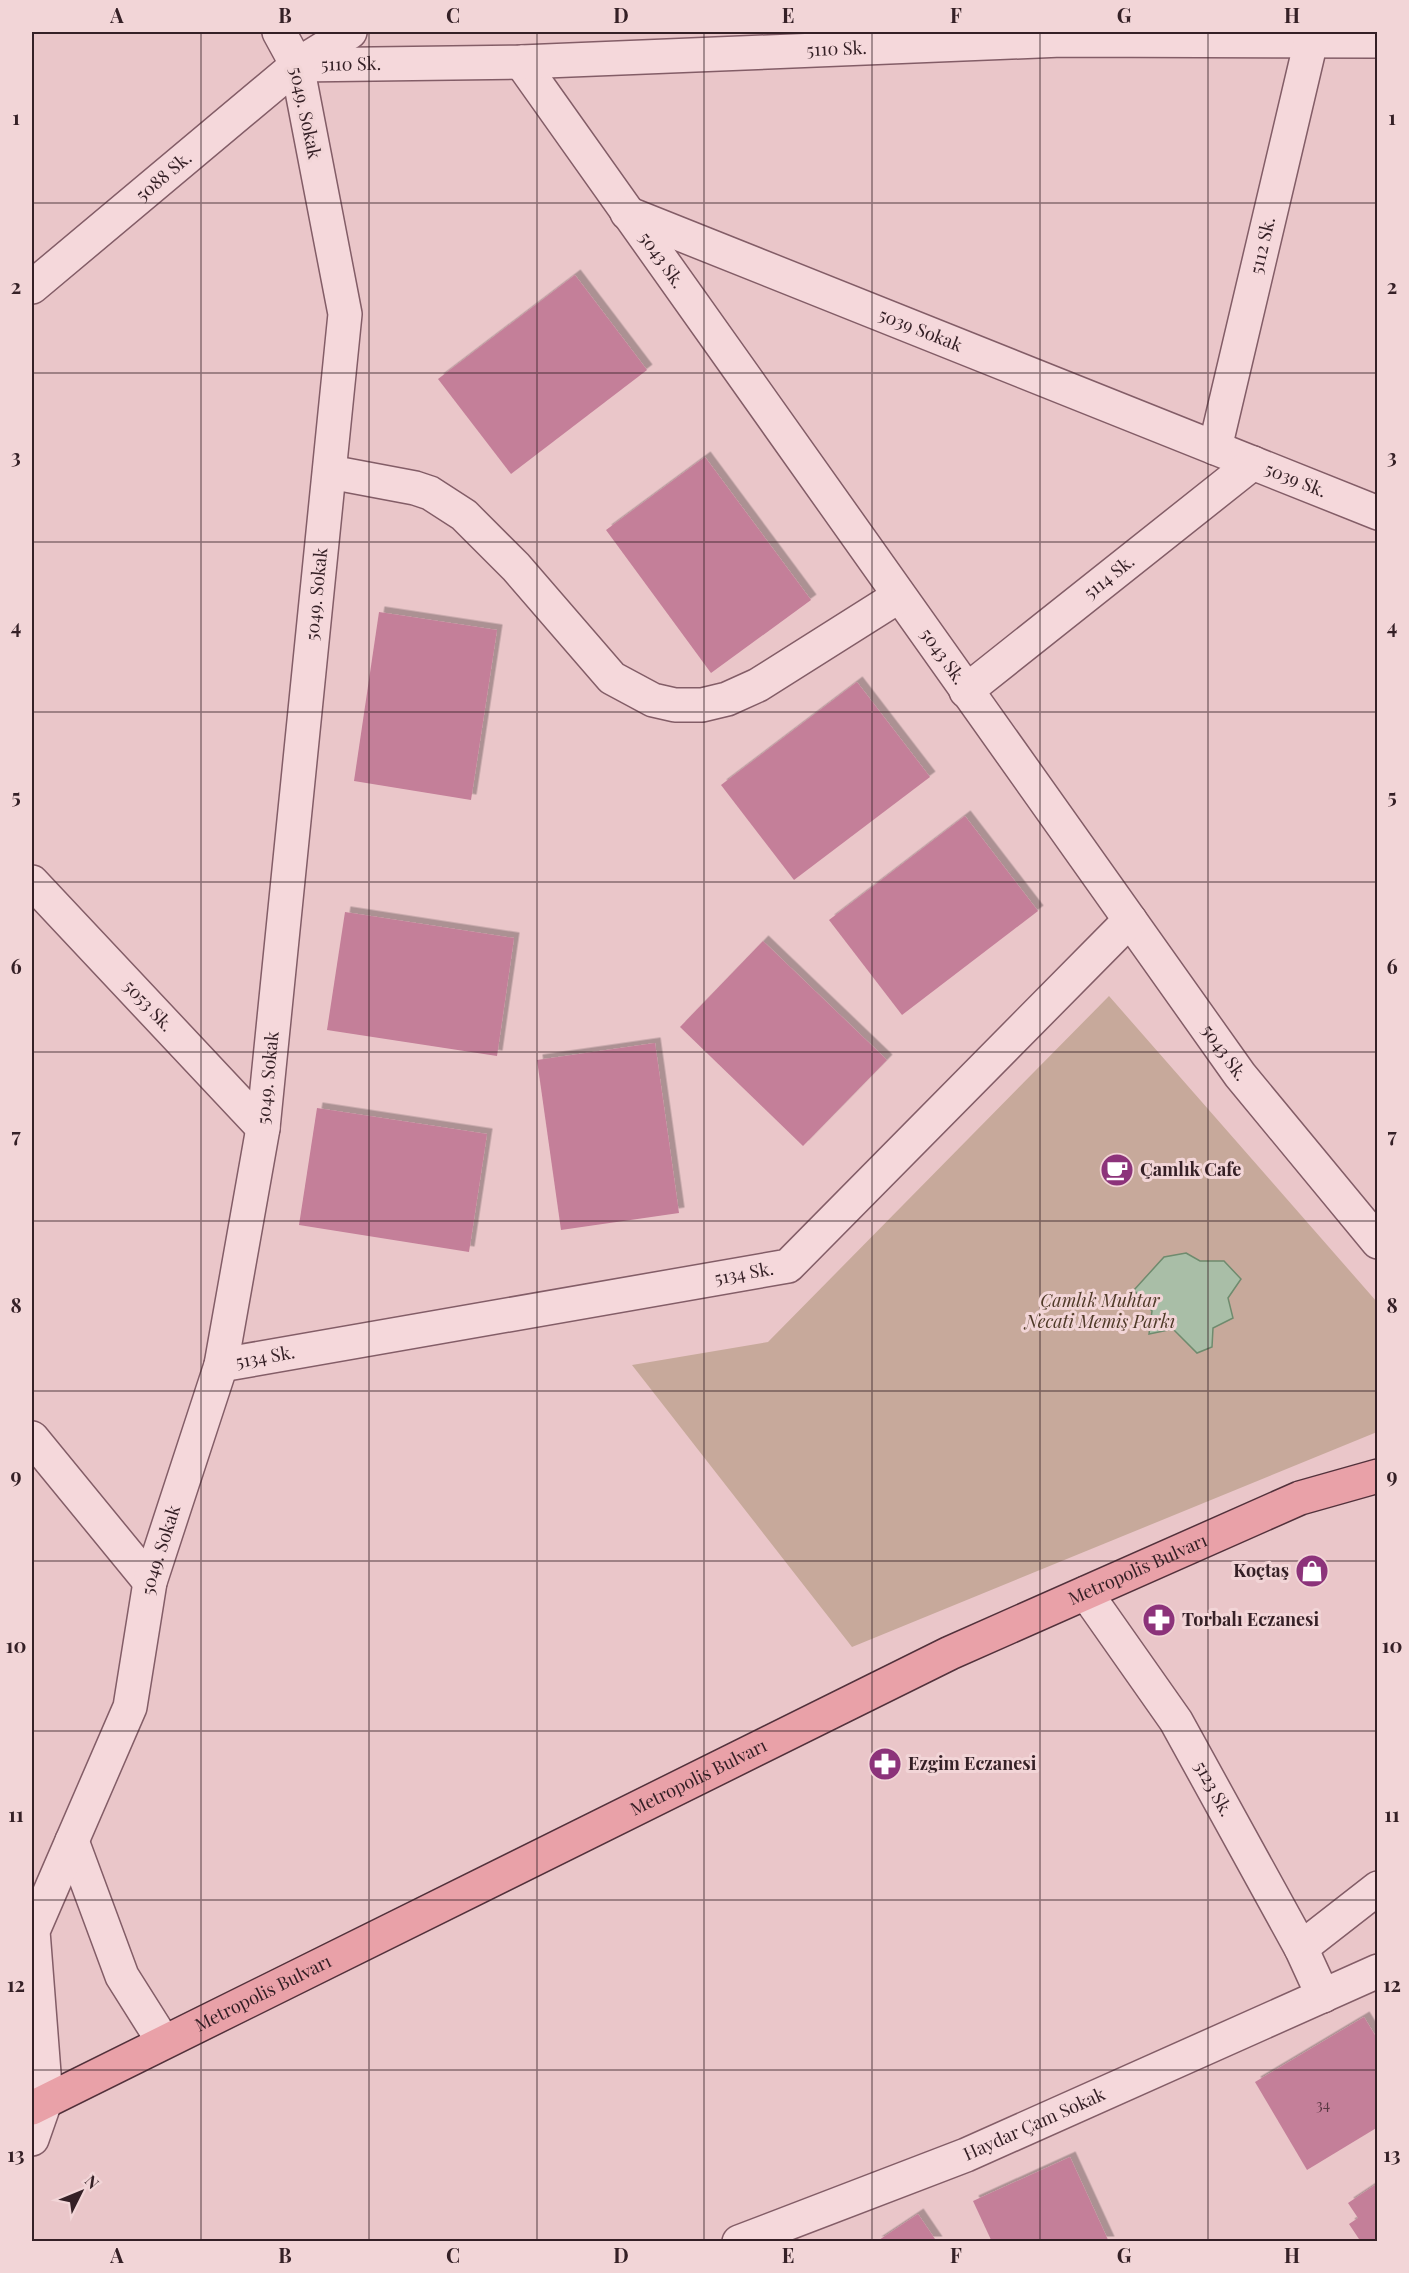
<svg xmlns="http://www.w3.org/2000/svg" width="1409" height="2273" font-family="'Playfair Display',serif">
  <defs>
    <filter id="shadow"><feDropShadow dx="5.5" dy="-5.5" stdDeviation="0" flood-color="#0004"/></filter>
  </defs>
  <rect width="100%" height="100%" fill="#eac6c9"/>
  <path fill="#c7a99b" d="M1109 996 1377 1302V1432L852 1647 632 1365 768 1342Z"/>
  <path fill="#a9bea7" stroke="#6f8b6e" stroke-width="1.5" d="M1186 1253 1200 1261H1224L1241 1279 1228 1298 1233 1318 1213 1328 1212 1347 1197 1353 1173 1329 1149 1334 1152 1311 1134 1290 1164 1257Z"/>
  <g fill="#c47f99" filter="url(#shadow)">
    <path d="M575 275 647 370 511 474 438 379Z"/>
    <path d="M705 457 811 600 711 673 606 530Z"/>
    <path d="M379 612 497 630 471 800 354 781Z"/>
    <path d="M857 682 930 777 794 880 721 785Z"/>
    <path d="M965 816 1038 911 902 1015 829 920Z"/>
    <path d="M345 912 514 938 497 1056 327 1030Z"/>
    <path d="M763 941 887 1060 803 1146 680 1027Z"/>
    <path d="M655 1043 679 1213 561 1230 537 1060Z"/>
    <path d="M317 1108 487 1134 469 1252 299 1225Z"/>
    <path d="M1364 2017 1378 2040V2127L1307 2170 1255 2082Z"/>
    <path d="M1070 2157 1109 2242H992L973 2201Z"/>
    <path d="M1378 2183V2242H1361L1349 2224 1358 2218 1348 2203Z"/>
    <path d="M918 2214 937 2242H876Z"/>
  </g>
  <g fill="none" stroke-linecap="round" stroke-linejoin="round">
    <defs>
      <g id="minor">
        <path id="s1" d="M521 62 1240 1075 1378 1242"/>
        <path id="s2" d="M297 65 521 62 1062 40 1378 41"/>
        <path id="s3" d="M627 213 1378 513"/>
        <path id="s4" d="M32 287 297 65 350 32"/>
        <path id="s5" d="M1215 448 1311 41"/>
        <path d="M330 472 415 488 430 493 464 515 516 567 612 678 653 700 675 705H702L727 699 758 685 899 596"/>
        <path id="s6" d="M966 691 1253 463"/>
        <path id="s7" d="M32 882 263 1128"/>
        <path id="s8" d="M221 1365 788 1266 1130 920"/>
        <path d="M32 1438 150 1582"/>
        <path id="s9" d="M1086 1593 1176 1721 1301 1948 1323 1996"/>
        <path d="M72 1841 122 1976 163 2041"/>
        <path d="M1301 1948 1378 1888"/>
        <path id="s10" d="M32 2139 46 2099 33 1931 130 1707 150 1582 221 1365 263 1128 345 314 297 65 279 32"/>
        <path id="s11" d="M739 2242 966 2155 1378 1971"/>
      </g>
      <g id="major">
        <path id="s12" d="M32 2108 950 1653 1300 1498 1378 1476"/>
      </g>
    </defs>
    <use href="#minor" stroke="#835d67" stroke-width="36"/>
    <use href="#major" stroke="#52313b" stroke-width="36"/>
    <use href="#minor" stroke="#f5d8db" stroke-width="33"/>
    <use href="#major" stroke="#e9a1a8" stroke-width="33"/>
  </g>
  <path fill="none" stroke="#352026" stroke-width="1.5" stroke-opacity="0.55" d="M201 32V2242M369 32V2242M537 32V2242M704 32V2242M872 32V2242M1040 32V2242M1208 32V2242M32 203H1378M32 373H1378M32 542H1378M32 712H1378M32 882H1378M32 1052H1378M32 1221H1378M32 1391H1378M32 1561H1378M32 1731H1378M32 1900H1378M32 2070H1378"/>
  <defs>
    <symbol id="cafe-disc" viewBox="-11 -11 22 22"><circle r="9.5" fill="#8c337a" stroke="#f2d5d7"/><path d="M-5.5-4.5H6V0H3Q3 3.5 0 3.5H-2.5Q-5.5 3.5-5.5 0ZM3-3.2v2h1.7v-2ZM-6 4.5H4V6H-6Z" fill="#fff"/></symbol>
    <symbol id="shop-disc" viewBox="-11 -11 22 22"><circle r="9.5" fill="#8c337a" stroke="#f2d5d7"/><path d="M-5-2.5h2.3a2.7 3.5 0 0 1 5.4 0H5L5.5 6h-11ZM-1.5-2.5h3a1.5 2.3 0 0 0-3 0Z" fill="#fff"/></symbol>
    <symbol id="pharmacy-disc" viewBox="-11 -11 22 22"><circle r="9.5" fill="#8c337a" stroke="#f2d5d7"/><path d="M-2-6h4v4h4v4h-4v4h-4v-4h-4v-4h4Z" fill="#fff"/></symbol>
  </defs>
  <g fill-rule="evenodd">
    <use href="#cafe-disc" x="1098" y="1151" width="38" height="38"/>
    <use href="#shop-disc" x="1293" y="1552" width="38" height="38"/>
    <use href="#pharmacy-disc" x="1140" y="1601" width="38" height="38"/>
    <use href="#pharmacy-disc" x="866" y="1745" width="38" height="38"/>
  </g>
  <g text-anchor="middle" stroke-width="6" stroke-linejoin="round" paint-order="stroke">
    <g font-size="15" fill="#593843">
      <text x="1323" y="2110">34</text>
    </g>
    <g font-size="18" fill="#352026" stroke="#f2d5d7">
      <text dy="6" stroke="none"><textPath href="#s2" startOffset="540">5110 Sk.</textPath></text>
      <text dy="6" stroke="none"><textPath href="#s2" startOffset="54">5110 Sk.</textPath></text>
      <text transform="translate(305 113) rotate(78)" y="6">5049. Sokak</text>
      <text dy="6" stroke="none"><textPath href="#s4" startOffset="172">5088 Sk.</textPath></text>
      <text dy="6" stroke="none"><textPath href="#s5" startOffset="208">5112 Sk.</textPath></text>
      <text dy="6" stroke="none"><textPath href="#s1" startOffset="243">5043 Sk.</textPath></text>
      <text dy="6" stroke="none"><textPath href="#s3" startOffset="316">5039 Sokak</textPath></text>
      <text dy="6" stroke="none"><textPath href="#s3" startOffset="720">5039 Sk.</textPath></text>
      <text dy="6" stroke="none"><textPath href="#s6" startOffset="183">5114 Sk.</textPath></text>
      <text dy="6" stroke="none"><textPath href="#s10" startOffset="1587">5049. Sokak</textPath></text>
      <text dy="6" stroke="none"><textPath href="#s1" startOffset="729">5043 Sk.</textPath></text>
      <text dy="6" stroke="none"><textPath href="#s7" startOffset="170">5053 Sk.</textPath></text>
      <text dy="6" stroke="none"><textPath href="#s1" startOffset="1215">5043 Sk.</textPath></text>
      <text dy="6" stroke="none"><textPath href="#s10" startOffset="1101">5049. Sokak</textPath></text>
      <text dy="6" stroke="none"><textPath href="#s8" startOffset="531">5134 Sk.</textPath></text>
      <text dy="6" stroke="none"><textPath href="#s8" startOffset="45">5134 Sk.</textPath></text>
      <text dy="6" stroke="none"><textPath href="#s10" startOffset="615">5049. Sokak</textPath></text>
      <text dy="6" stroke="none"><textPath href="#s12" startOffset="1230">Metropolis Bulvarı</textPath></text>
      <text dy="6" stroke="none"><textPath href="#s12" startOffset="744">Metropolis Bulvarı</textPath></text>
      <text dy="6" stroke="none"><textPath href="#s9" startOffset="234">5123 Sk.</textPath></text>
      <text dy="6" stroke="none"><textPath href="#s12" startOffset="258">Metropolis Bulvarı</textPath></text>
      <text dy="6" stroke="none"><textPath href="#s11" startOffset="318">Haydar Çam Sokak</textPath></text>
    </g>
    <g font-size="18" font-weight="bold" fill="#352026" stroke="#f2d5d7" text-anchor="start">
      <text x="1140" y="1176">Çamlık Cafe</text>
      <text x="1289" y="1577" text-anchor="end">Koçtaş</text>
      <text x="1182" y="1626">Torbalı Eczanesi</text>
      <text x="908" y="1770">Ezgim Eczanesi</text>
    </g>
    <g font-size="18" font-style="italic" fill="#4f3a28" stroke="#f2d5d7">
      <text x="1100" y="1307">Çamlık Muhtar<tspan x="1100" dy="21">Necati Memiş Parkı</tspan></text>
    </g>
  </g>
  <rect width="1409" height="2273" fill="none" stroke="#f2d5d7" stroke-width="66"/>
  <g transform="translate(81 2192) rotate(47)" stroke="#f2d5d7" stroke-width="4.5" paint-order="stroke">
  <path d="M0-4.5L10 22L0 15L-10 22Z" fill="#352026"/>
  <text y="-9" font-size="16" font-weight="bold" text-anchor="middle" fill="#352026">N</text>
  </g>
  <rect x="33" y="33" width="1343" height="2207" fill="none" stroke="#352026" stroke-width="2"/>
  <g font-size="20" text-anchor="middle" font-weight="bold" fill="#352026">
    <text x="117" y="23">A</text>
    <text x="285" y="23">B</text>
    <text x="453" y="23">C</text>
    <text x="621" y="23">D</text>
    <text x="788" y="23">E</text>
    <text x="956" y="23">F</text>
    <text x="1124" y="23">G</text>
    <text x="1292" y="23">H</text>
    <text x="16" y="125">1</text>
    <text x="1392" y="125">1</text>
    <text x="16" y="294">2</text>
    <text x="1392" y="294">2</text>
    <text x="16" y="464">3</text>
    <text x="1392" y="464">3</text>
    <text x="16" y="634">4</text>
    <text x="1392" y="634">4</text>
    <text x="16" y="804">5</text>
    <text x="1392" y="804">5</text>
    <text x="16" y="974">6</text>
    <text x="1392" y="974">6</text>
    <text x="16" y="1143">7</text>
    <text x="1392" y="1143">7</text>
    <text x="16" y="1313">8</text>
    <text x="1392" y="1313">8</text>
    <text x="16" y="1483">9</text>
    <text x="1392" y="1483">9</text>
    <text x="16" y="1653">10</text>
    <text x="1392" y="1653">10</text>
    <text x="16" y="1822">11</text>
    <text x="1392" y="1822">11</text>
    <text x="16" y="1992">12</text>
    <text x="1392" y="1992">12</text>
    <text x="16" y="2162">13</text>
    <text x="1392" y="2162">13</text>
    <text x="117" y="2263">A</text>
    <text x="285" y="2263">B</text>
    <text x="453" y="2263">C</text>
    <text x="621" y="2263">D</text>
    <text x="788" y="2263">E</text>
    <text x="956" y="2263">F</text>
    <text x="1124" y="2263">G</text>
    <text x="1292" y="2263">H</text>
  </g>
</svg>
